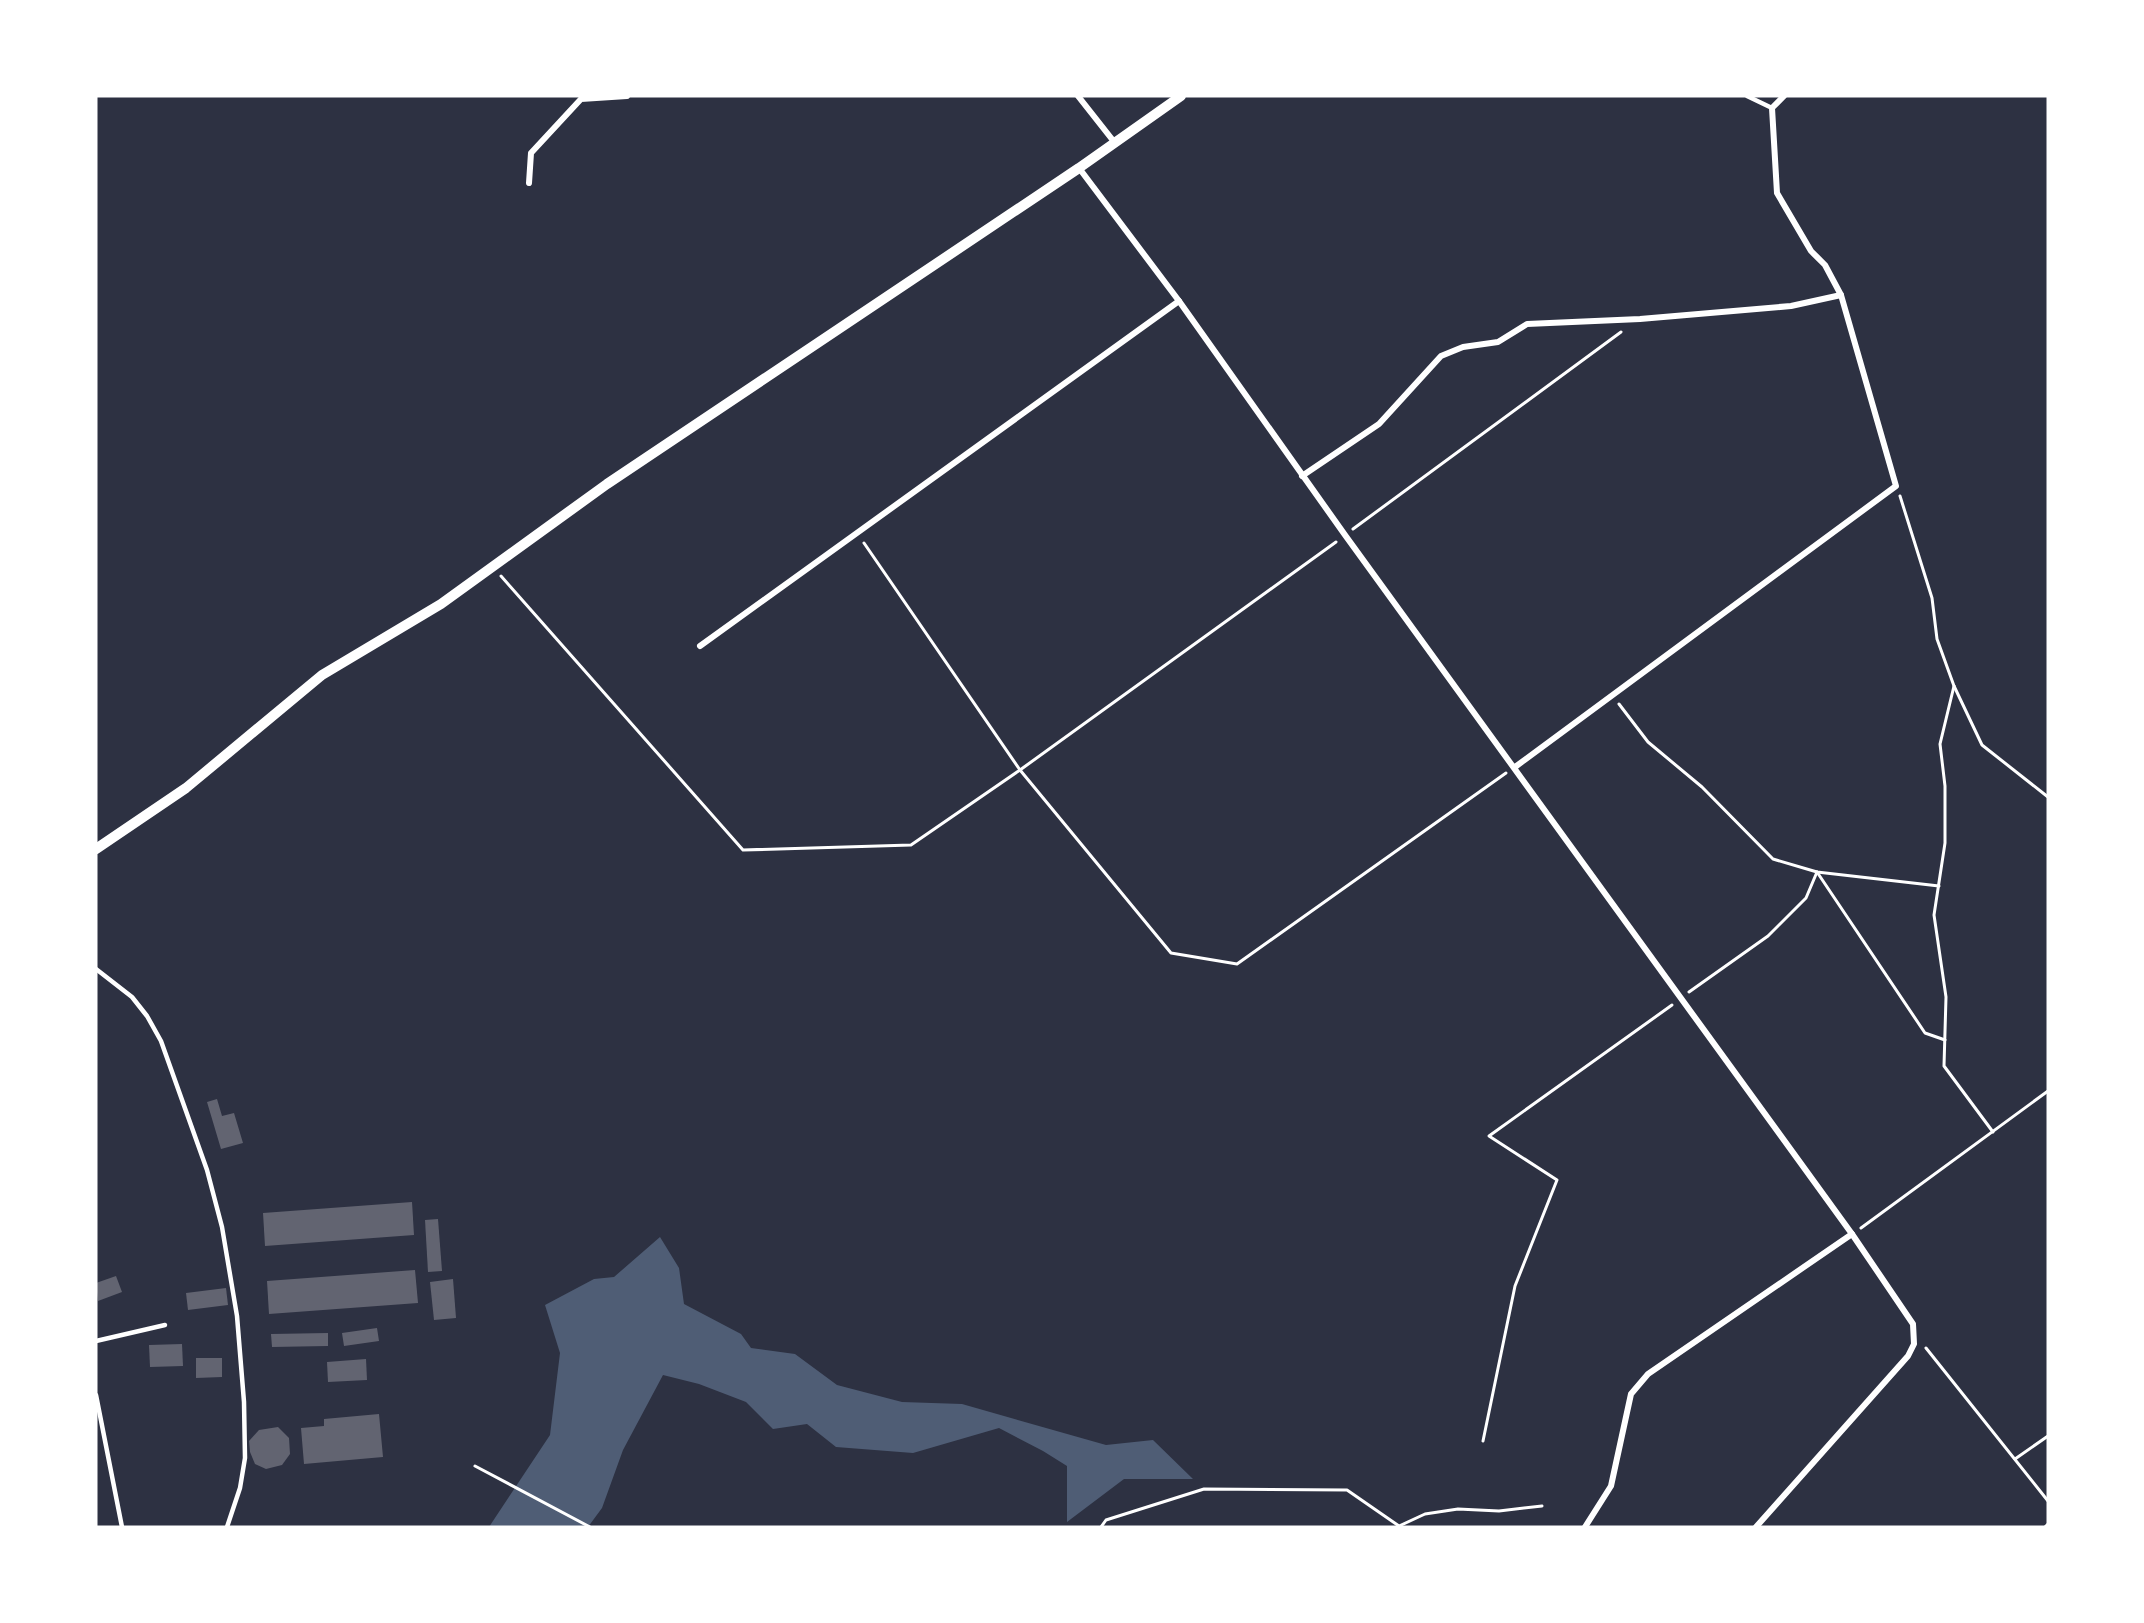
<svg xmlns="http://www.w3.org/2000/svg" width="2144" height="1623" font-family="Signika,sans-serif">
  <rect width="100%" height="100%" fill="#2d3142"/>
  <path fill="#4f5d75" d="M660 1237 679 1268 684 1304 741 1334 751 1348 795 1354 837 1385 902 1402 962 1404 1106 1445 1153 1440 1193 1479H1124L1067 1522V1466L1043 1451 999 1428 913 1453 836 1447 807 1424 773 1429 746 1402 699 1384 663 1375 623 1450 602 1508 588 1527H489L550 1435 560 1353 545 1305 594 1279 614 1277Z"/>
  <g fill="#626471">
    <path d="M217 1099 222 1116 234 1113 243 1143 221 1149 207 1102Z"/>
    <path d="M412 1202 414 1235 265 1246 263 1213Z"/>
    <path d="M438 1219 442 1271 428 1272 425 1220Z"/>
    <path d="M415 1270 418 1303 269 1314 267 1281Z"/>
    <path d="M116 1276 122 1292 98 1301 96 1283Z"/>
    <path d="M453 1279 456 1318 434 1320 430 1282Z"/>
    <path d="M226 1288 228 1305 188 1310 186 1293Z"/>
    <path d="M377 1328 379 1341 344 1346 342 1333Z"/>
    <path d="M328 1333V1346L272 1347 271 1334Z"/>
    <path d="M182 1344 183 1366 150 1367 149 1345Z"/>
    <path d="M196 1358H222V1377L196 1378Z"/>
    <path d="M366 1359 367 1380 328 1382 327 1362Z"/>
    <path d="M379 1414 383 1457 304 1464 301 1428 324 1426V1419Z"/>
    <path d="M278 1427 289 1438 290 1454 282 1465 266 1469 255 1464 250 1452 249 1441 259 1430Z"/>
  </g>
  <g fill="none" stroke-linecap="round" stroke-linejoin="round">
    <g stroke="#fff" stroke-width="3">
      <path d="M1900 496 1932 598 1937 639 1954 686 1982 745 2048 797"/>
      <path d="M1353 529 1621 332"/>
      <path d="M864 543 1020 770 1171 953 1237 964 1506 773"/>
      <path d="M501 576 743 850 911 845 1020 770 1336 542"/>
      <path d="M1954 686 1940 744 1945 786V843L1934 915 1946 997 1944 1066 1993 1132"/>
      <path d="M1619 704 1648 742 1702 787 1773 859 1817 872 1939 886"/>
      <path d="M1817 872 1925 1033 1945 1040"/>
      <path d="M1689 992 1768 936 1806 898 1817 872"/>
      <path d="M1861 1228 2048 1091"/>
      <path d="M1926 1348 2048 1501"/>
      <path d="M1483 1441 1515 1286 1557 1180 1489 1136 1672 1005"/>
      <path d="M2015 1459 2048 1436"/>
      <path d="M475 1466 590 1527"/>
      <path d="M1101 1527 1106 1520 1204 1489 1347 1490 1399 1526 1425 1514 1458 1509 1499 1511 1542 1506"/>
      <path d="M2045 1527 2048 1524"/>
    </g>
    <g stroke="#fff" stroke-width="4.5">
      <path d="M1747 96 1772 108"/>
      <path d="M96 969 132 997 147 1016 161 1041 207 1170 222 1227 237 1316 244 1402 245 1458 240 1488 227 1527"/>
      <path d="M96 1341 165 1325"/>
      <path d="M96 1395 122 1527"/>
    </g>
    <g stroke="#fff" stroke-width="6">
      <path d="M1078 96 1115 143"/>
      <path d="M1079 168 1179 301 1345 535 1852 1234 1913 1324 1914 1344 1908 1356 1756 1527"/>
      <path d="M529 183 531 153 581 99 627 96"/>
      <path d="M1302 476 1379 424 1441 356 1463 347 1498 342 1527 324 1640 319 1791 306 1841 295"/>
      <path d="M700 646 1179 301"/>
      <path d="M1515 767 1896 486 1841 295 1825 265 1811 251 1777 193 1772 108 1784 96"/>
      <path d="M1585 1527 1611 1486 1631 1394 1648 1374 1852 1234"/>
    </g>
    <path stroke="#fff" stroke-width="10" d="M96 849 186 788 322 675 441 604 607 484 1079 168 1181 96"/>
  </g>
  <rect width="2144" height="1623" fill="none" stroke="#ffffff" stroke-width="195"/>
</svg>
